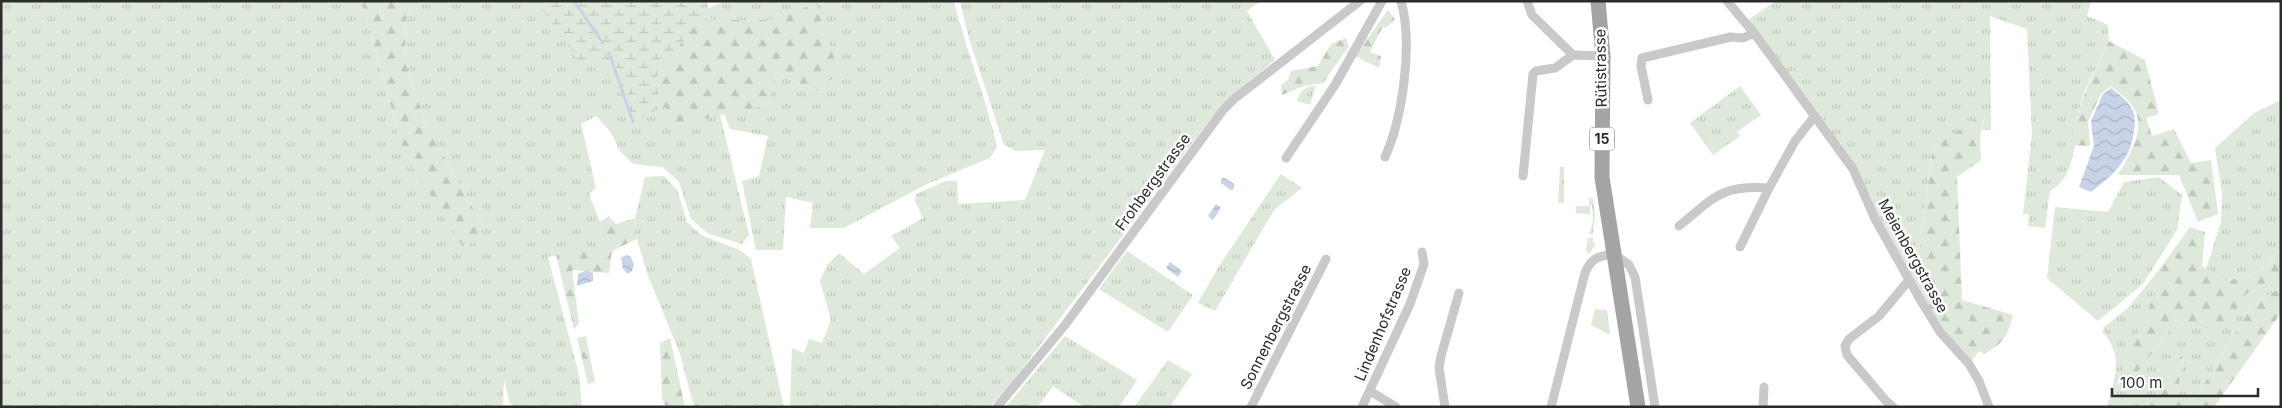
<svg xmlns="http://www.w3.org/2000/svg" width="2282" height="408" font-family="Inter,sans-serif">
  <defs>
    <pattern id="grass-tufts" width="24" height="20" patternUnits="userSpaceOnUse" patternTransform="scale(1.25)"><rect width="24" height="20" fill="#dfe9db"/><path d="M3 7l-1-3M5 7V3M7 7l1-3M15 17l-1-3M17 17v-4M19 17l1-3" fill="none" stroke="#c0c8bc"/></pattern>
    <pattern id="forest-firs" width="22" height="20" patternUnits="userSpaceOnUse" patternTransform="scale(1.25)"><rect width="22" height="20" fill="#dfe9db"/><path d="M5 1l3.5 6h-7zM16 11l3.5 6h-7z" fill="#c0c8bc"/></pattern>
    <pattern id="wetland-marsh" width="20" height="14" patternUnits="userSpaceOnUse" patternTransform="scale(1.25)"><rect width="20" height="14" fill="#dfe9db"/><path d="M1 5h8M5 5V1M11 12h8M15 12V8" fill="none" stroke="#c0c8bc"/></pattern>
    <pattern id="water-waves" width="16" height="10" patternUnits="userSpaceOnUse" patternTransform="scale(1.25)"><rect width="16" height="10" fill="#c8d3e8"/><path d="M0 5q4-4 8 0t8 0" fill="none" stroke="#acb5c7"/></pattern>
  </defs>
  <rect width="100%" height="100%" fill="#fff"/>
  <g fill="url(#grass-tufts)">
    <path d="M1 1H362L404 153 484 228 426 124 405 61 406 16 420 1H706L709 8 725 1H954C966 51 986 97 997 147L990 158 927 184 844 228H810L813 203 786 197 783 250H756L742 181 759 176 768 136 730 129 724 114 768 105 776 73 818 91 815 5 768 20H712L695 25 672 126 720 115 749 235 742 244 709 234 691 219 679 182 662 167 633 164 620 151 610 131 596 116 581 124 596 188 589 194 600 222 605 247 548 257 579 375 582 407H514L510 403 504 380 503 407H1Z"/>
    <path d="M960 1H1261L1247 11 1275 60 1221 105 1010 385 990 407H790L792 348 804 353 809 339 822 343 831 320 820 281 827 265 839 253 864 274 900 248 891 236 923 218 915 201 916 194 946 181H957L958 204 1025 200 1045 150 1016 151 1004 145 968 35Z"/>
    <path d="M1776 1H2091L2087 16 2108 25 2109 41 2083 95 2069 145H2075C2071 165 2068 180 2050 191L2045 228 2028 226 2029 214H2023L2032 135 2027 29 1990 16 1991 130H1982L1985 115 1933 146 1920 246 1902 267 1853 169 1745 22Z"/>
    <path d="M1316 86 1310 105 1297 101C1299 92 1306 85 1316 86Z"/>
    <path d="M1740 86 1761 115 1737 132 1740 136 1713 155 1690 123Z"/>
    <path d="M2281 100V249L2258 273 2226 281 2206 269 2221 222 2222 194 2215 148 2254 113Z"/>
    <path d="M1560 167H1564V203H1558Z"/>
    <path d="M1281 174 1302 188 1274 210 1215 311 1198 303 1219 266Z"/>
    <path d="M664 176 677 190 687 222 701 235 740 250 751 259 784 407H694L680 354 647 273 637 239 635 218 645 177Z"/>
    <path d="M2159 177 2182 195 2177 230 2143 284 2098 321 2047 278 2055 207 2108 212 2124 182Z"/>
    <path d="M1589 198 1593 199 1595 215 1593 234H1589L1593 222 1592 205H1589Z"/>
    <path d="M1576 206H1590V214L1576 213Z"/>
    <path d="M1588 238H1594L1592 242H1595V245L1589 254 1586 250Z"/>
    <path d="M1127 251 1193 295 1168 332 1099 289Z"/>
    <path d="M2158 271 2164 274 2117 384 2122 392 2177 321 2199 329 2240 297 2273 278 2279 289 2254 303 2196 397 2177 399 2183 355 2149 407H2107C2115 378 2124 356 2103 332L2104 327 2127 309Z"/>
    <path d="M1595 309 1607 310 1610 335 1591 325Z"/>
    <path d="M1065 336 1137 380 1119 407H1084L1053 386 1039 405 1006 407Z"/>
    <path d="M1168 360 1192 374 1170 407H1134Z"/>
  </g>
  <g fill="url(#forest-firs)">
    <path d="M362 1H420L406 16 405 61 426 124 484 228 465 250 404 153Z"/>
    <path d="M816 4 839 72 818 91 776 73 768 105 672 126 654 80 695 25 712 20H768Z"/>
    <path d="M1388 10 1395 19 1387 27 1382 28 1370 52 1381 56 1379 68 1355 56Z"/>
    <path d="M1346 38 1349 46 1323 83 1304 86 1282 95 1281 85 1288 80 1291 71 1318 66 1331 44Z"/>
    <path d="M2109 41 2145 60 2159 114 2146 118 2152 136 2174 129 2191 163 2211 160 2218 214 2198 222 2179 175H2118C2128 158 2144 133 2136 112 2131 101 2119 93 2111 86L2101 94 2088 121 2090 146 2068 145 2084 95Z"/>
    <path d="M1985 114 1980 137 1981 160 1957 177 1962 300 2013 315C2007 337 2005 342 1984 354L1979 351 1969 364 1940 332 1902 267 1920 246 1933 146Z"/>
    <path d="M609 216 616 224 635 218 637 239 612 251 609 273 572 270 579 323 574 329 556 255 604 247 600 222Z"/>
    <path d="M2190 227 2205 232 2202 266 2226 281 2258 273 2281 249V313L2214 407H2149L2183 353 2177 399 2196 397 2254 303 2279 289 2273 278 2241 297 2232 323 2199 329 2177 321 2122 392 2117 384 2163 274 2158 271Z"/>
    <path d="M586 336 595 382 588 384 577 338Z"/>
    <path d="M670 338 685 407H666L662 399 660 343Z"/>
  </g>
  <path fill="url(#wetland-marsh)" d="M536 1H706L712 20 695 25 654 80 664 106 633 122 631 118 613 59 580 63Z"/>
  <g fill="url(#water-waves)">
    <path d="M2111 88C2119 94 2131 103 2134 114 2136 121 2134 130 2133 137 2128 162 2111 177 2091 192L2079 187 2094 146 2091 121 2103 94Z"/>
    <path d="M1222 178H1225L1234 184V189L1231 190 1221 183Z"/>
    <path d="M1216 204 1221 208 1213 220 1208 216Z"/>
    <path d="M626 255 630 256 634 264 632 271 628 274 623 269 621 258Z"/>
    <path d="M1170 262 1182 271 1178 277 1166 268Z"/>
    <path d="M587 270 593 273V281L577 286 578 274Z"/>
  </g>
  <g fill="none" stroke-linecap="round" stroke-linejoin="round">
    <g stroke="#c8d3e8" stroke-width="3">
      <path d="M574 1 603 43"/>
      <path d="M609 53 633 122"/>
    </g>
    <g stroke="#c9c9c9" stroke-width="9">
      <path d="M1527 1 1532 15 1573 55"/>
      <path d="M1727 1 1754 33 1853 169 1875 219 1921 301 1940 332 1969 364 1979 381 1989 407"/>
      <path d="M1648 100 1641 66 1642 58 1731 37 1743 38 1754 33"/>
      <path d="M1385 157C1403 117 1413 43 1401 1"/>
      <path d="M1286 158 1335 85 1382 1"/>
      <path d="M1523 176 1533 74 1536 71 1555 68 1573 55 1603 56"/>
      <path d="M1679 226C1715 197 1720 185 1769 188L1795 141 1814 117"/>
      <path d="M1740 247 1769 188"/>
      <path d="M1370 391 1396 407"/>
      <path d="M997 407 1065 325 1223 110 1234 99 1360 1"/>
      <path d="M1251 407 1326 259"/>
      <path d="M1362 407 1410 304 1424 264 1422 252"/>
      <path d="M1445 407 1439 368 1441 356 1459 293"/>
      <path d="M1551 407 1585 273C1591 258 1598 256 1614 254L1629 265 1635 277 1655 407"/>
      <path d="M1763 407 1764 387"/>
      <path d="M1893 407 1886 401 1847 355 1845 346 1849 339 1879 316 1909 280"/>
    </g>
    <path stroke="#a4a4a4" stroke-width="15" d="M1598 1 1603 56 1602 177 1638 407"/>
  </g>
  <g text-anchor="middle" stroke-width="5" stroke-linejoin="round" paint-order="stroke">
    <rect fill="#fff" stroke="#6b6b6b" stroke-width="1" x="1589.5" y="127.5" width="25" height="23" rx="4"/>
    <g font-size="14" font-weight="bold" fill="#2c2c2c">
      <text x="1602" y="144">15</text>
    </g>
    <g font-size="15" fill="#2c2c2c" stroke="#fff">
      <text transform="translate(1601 68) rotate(-91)" y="5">Rütistrasse</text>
      <text transform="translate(1153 182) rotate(-54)" y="5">Frohbergstrasse</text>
      <text transform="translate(1913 256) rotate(61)" y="5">Meienbergstrasse</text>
      <text transform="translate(1383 324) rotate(-67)" y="5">Lindenhofstrasse</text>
      <text transform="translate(1276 327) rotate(-63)" y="5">Sonnenbergstrasse</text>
    </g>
  </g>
  <rect width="2282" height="408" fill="none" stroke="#2c2c2c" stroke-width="5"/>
  <path d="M2112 388v8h146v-8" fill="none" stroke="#2c2c2c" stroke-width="2.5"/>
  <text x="2120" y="388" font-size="15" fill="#2c2c2c" stroke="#ffffff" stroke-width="4" paint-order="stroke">100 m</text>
</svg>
